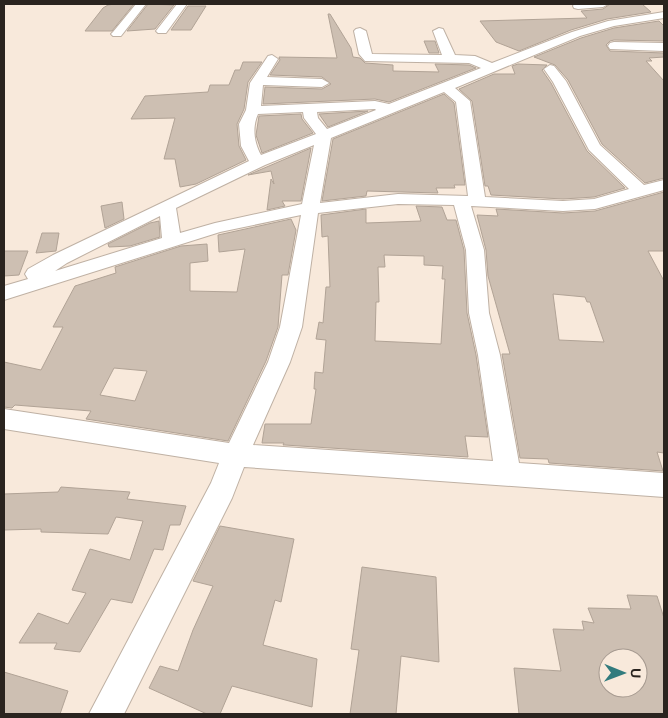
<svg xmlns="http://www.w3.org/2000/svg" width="668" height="718" font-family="Arial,sans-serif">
  <rect width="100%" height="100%" fill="#f8e9db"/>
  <g fill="#cdbfb2" stroke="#b1a396" fill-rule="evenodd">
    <path d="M115 4H134L112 31H85L103 8 108 5Z"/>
    <path d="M148 4 174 5 155 29 127 31Z"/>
    <path d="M610 4H642L651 12 607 19 571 30 519 51 496 42 480 21 587 18 581 11 603 9Z"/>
    <path d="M188 6H206L191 30H171Z"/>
    <path d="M328 14H330L351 48 353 57 360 58 365 63 393 65V71L439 72 435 64 469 65 476 68 389 102 375 99 263 104 265 87 322 89 331 84 322 77 270 75 280 60 279 57 337 58Z"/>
    <path d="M659 21 664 26V41L614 40 610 41 606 45 610 51 664 53V57L649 58 652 61H646L664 81V178L645 183 602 144 568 80 555 65 534 57 581 38 614 28Z"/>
    <path d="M424 41H435L439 53H429Z"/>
    <path d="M243 62H262L248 82 244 109 237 124 239 146 246 160 196 184 180 187 175 159H164L175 118 131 119 145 96 208 92 210 85H229L235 70H240Z"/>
    <path d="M518 64 547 65 542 70 551 83 587 151 625 188 594 197 563 199 491 195 488 186H485L472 101 459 89 494 74H515L512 66Z"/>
    <path d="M444 94 454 103 465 185H454L455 188H436L438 193 367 191 366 196 322 201 333 139Z"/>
    <path d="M368 111 328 127 319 114Z"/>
    <path d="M301 114 302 119 313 133 262 153 256 135 259 116Z"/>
    <path d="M311 148 301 201H282L285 206 267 210 271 179 274 184 271 171 248 175Z"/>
    <path d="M664 192V251H648L664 281V453L657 452 663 471 549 463 548 459 520 458 502 354H510L488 276 486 250 477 215 498 216 496 209 563 213 595 211ZM553 294 585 297 587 302H590L604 342 559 340Z"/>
    <path d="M122 202 124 219 105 228 101 206Z"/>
    <path d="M416 206 442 207 447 220H456L464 250 467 313 476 355 488 437 465 436 468 457 285 445H283L284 443H262L265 424H311L316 389H314L315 372 323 373 326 340 316 339 319 322 323 323 326 287H330L328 236 322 237 321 215 366 209V223L421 221ZM384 255 424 256V265L443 266 442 279H445L441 344 375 341 376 302H379L378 267H385Z"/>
    <path d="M291 219 296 230 288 275H282L278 327 266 361 228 441 86 419 91 411 15 405 12 408 4 407V362L41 370 63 327H53L75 286 116 273 115 267 181 246 207 244 208 261 190 263V291L237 292 245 249 219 252 218 235ZM114 368 147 371 135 401 100 395Z"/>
    <path d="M159 221 160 237 130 246 109 247 108 244 150 223Z"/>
    <path d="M42 233H59L56 251 36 253Z"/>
    <path d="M4 251H28L19 275 4 276Z"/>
    <path d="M61 487 130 492 127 499 186 506 180 525H170L163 550 154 549 132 603 111 599 80 652 54 649 57 643H19L38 613 68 624 86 593 72 590 90 549 130 560 143 521 116 517 108 534 41 532V529L4 530V494L58 492Z"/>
    <path d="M220 526 294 539 281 602 275 600 263 645 317 659 312 707 232 686 220 714H207L149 688 160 666 178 671 193 630 213 586 193 581Z"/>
    <path d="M362 567 436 577 439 662 401 656 396 714H350L359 650 351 649Z"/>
    <path d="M627 595 657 596 664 618V714H519L514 668 561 671 553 629 584 630 582 621 594 623 588 608 631 609ZM608 658H638V688H608Z"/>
    <path d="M4 672 68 691 60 714H4Z"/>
  </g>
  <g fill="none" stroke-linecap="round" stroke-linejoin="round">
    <defs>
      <g id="minor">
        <path d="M136 4H146L121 36H113L111 34 113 32Z"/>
        <path d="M177 4H187L166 33H158L156 31Z"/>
        <path d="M574 4H608L603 7 578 9 574 8 573 6Z"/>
        <path d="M664 12V18L614 26 580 36 455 88 470 101 485 197 563 201 594 199 629 189 589 150 553 82 544 69 550 65 554 66 566 81 600 145 644 185 664 180V190L595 209 563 211 471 206 484 250 489 313 500 355 519 463 664 473V497L244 467 232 498 124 714H89L211 483 219 463 4 429V409L229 443 268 362 280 327 301 215 220 232 4 300V286L28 279 25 274 28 269 53 255 249 161 241 146 239 124 246 110 250 83 268 56 272 55 278 59 267 77 322 79 329 83 322 87 263 85 261 106 375 101 389 104 481 68 469 63 365 61 359 54 354 31 356 29 360 28 366 31 372 54 442 55 433 31 439 28 443 29 455 55 475 56 492 63 572 32 608 21ZM444 92 456 102 468 196 398 194 320 203 331 138ZM375 109 376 110 327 129 318 118 317 112ZM303 112 304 118 316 134 261 155C254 143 252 127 258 114ZM314 145 302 204 215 223 180 233 176 208 265 165ZM398 204 454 205 466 250 469 313 478 355 493 461 253 445 290 362 302 327 318 213ZM160 216 162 238 55 271 67 263Z"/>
        <path d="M614 42 664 43V51L610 49 608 46 610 43Z"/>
      </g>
    </defs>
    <use href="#minor" stroke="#bfb1a4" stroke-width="2"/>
    <use href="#minor" fill="#fff" fill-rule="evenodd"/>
  </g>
  <rect width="668" height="718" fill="none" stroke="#2a241f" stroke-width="10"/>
  <g transform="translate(623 673) rotate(91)"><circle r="24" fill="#f8e9db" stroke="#a69a90"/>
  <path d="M0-4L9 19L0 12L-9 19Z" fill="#327b7d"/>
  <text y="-8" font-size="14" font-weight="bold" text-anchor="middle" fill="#2a241f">U</text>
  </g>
</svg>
